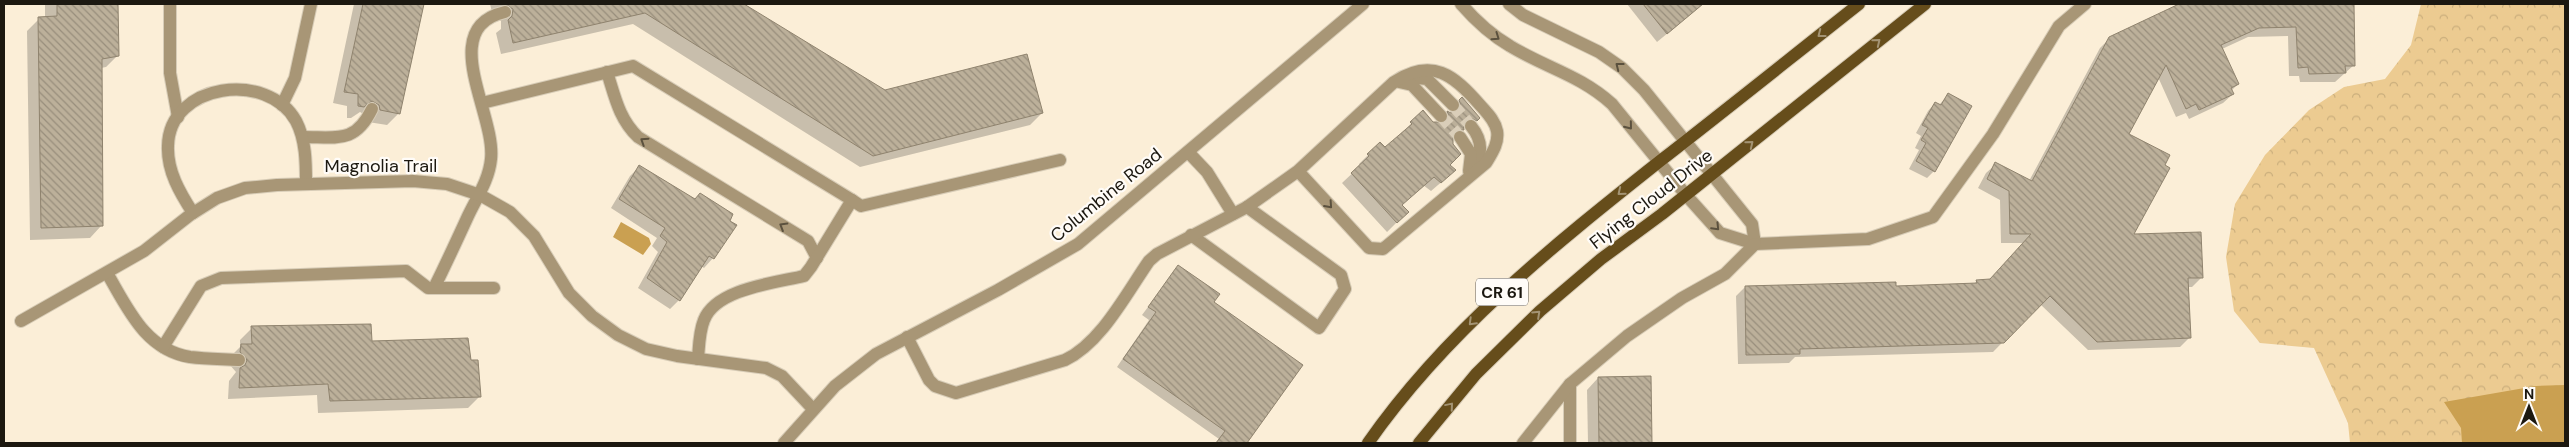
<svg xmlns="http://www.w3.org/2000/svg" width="2569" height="447" font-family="'DM Sans',sans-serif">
  <defs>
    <pattern id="forest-crowns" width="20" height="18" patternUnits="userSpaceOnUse" patternTransform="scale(1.25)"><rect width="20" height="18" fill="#eccb91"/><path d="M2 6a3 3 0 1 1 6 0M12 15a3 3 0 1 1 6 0" fill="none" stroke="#caae7c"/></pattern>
    <pattern id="building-back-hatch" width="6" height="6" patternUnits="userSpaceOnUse" patternTransform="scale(1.25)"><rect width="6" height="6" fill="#bcb09a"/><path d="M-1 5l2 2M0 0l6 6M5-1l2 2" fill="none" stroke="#988e7c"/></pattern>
  </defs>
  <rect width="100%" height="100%" fill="#fbeed7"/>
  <path fill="url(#forest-crowns)" d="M2421 4H2565V443H2350L2348 423 2314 348 2260 343 2234 311 2226 257 2235 204 2265 155 2309 110 2344 87 2385 79 2411 45Z"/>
  <g fill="#caa051">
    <path d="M621 222 649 238 651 244 643 255 613 237Z"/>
    <path d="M2565 385V443H2462L2461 428 2444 402 2536 386Z"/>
  </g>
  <g fill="#0003">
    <path d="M45 4H117L118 55 106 67 101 68V226L90 238 30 240 27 31 39 19 45 18Z"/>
    <path d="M354 4H423L399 113 387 125 368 122 367 116 360 112 351 118H347V106L333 103Z"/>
    <path d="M490 4H742L885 92 1042 113 1030 125 860 167 633 24 501 54 496 33 501 29V21L493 16Z"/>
    <path d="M1627 4H1703L1657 42Z"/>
    <path d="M2180 4H2352L2354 65 2335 82H2300L2299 76H2289L2288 36 2248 37 2222 49 2238 84 2231 91 2233 94 2223 103 2189 119 2186 113 2176 117 2158 77 2128 134 2132 236 2202 277 2192 287H2188L2190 337 2180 347 2088 350 2040 304 1993 352 1795 357 1789 363 1738 364 1736 296 1745 287H1895L1973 285 1977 281H1989L2023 243H2001L2000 200 1978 188 1986 173 1996 164 2029 181 2100 48 2110 38Z"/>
    <path d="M1948 95 1934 171 1927 178 1909 169 1919 150 1915 148 1921 136 1916 133 1928 111 1935 103 1939 105Z"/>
    <path d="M1462 99 1479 118 1467 129 1463 128 1451 139 1445 179 1431 191 1423 185 1401 205 1398 221 1387 232 1342 183 1360 166 1359 164 1368 155 1385 149 1423 112 1432 124H1439L1438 121 1447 112 1451 114 1450 110Z"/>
    <path d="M639 167 713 258 704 268 701 266 679 300 670 309 638 288 658 252 652 246 657 238 611 208 630 176Z"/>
    <path d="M1178 267 1212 303 1301 366 1246 443H1215L1219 439 1117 367 1149 320 1142 315Z"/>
    <path d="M252 328 371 342 470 361 480 396 468 408 318 413 317 395 228 399 229 381 236 372 229 364V358L240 347V340Z"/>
    <path d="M1650 377 1651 443H1588L1587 390 1598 378Z"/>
  </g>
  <g fill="url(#building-back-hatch)" stroke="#8f836e">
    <path d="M57 4H118L119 56 102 59 103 226 41 228 38 17 57 16Z"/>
    <path d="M363 4H424L400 114 380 110 379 105 372 101 364 107 358 106V94L344 92Z"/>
    <path d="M504 4H744L885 90 1027 54 1043 113 873 156 645 13 513 43 508 20 512 16 513 9Z"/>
    <path d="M1643 4H1703L1667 34Z"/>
    <path d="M2179 4H2354L2355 66H2345L2346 73 2309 74 2308 67 2298 68 2296 27 2259 28 2221 45 2239 84 2231 88 2234 94 2199 110 2196 104 2186 109 2166 65 2129 134 2170 155 2165 165 2170 168 2134 234 2201 232 2203 278H2188L2191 338 2097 342 2050 296 2004 343 1800 349V354L1746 355 1745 286 1896 282V286L1977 283 1976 280 1990 279 2031 234H2010L2009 191 1987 179 1995 162 2032 181 2109 37Z"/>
    <path d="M1948 93 1972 106 1935 172 1916 161 1926 143 1921 140 1928 128 1922 125 1935 102 1941 105Z"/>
    <path d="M1462 97 1480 118 1477 121 1471 118 1467 119 1463 123 1464 130H1456L1453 134V144L1461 154 1450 165 1456 170 1441 183 1434 177 1402 205 1409 212 1397 223 1351 173 1369 156 1367 154 1380 142 1385 147 1412 124 1410 122 1423 110 1433 122H1446L1449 118 1447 111 1451 113 1458 111 1461 107 1459 100Z"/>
    <path d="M639 165 695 199 700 193 733 214 730 221 737 225 714 259 709 256 680 301 647 278 667 242 660 236 665 228 619 199Z"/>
    <path d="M1178 265 1220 294 1214 302 1303 365 1247 443H1216L1225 431 1123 359 1156 312 1148 307Z"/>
    <path d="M371 324 372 341 468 338 471 360H478L481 397 330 401 328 384 239 388 240 368 245 365 247 360 240 352 241 344H252L251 326Z"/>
    <path d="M1651 376 1652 443H1599L1598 377Z"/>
  </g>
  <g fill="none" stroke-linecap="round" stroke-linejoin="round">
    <g stroke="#daceb9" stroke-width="12" stroke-dasharray="12 6" stroke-linecap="butt">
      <path d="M1453 105 1471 126"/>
      <path d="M1441 116 1460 137"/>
    </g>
    <defs>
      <g id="minor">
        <path d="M170 4V73L178 117"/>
        <path d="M1461 4C1475 20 1491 35 1510 46 1546 68 1580 75 1612 104L1686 195 1720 233 1755 244 1868 239 1933 217 1993 134 2059 26 2085 4"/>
        <path d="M1509 4 1523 15 1599 52 1622 68 1644 90 1752 224 1755 244"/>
        <path d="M607 72C615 97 619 119 638 137L808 241 817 258"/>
        <path d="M1408 77 1427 79 1453 105"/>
        <path d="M1399 82 1412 85 1441 116"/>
        <path d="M482 103 633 66 852 200 811 267 804 276C774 283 716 289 704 320 699 332 699 347 698 359"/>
        <path d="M282 105 295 78 311 4"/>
        <path d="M1471 126C1484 142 1482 155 1472 172"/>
        <path d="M303 137C337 137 355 144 372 109"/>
        <path d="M1460 137 1471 154 1469 171"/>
        <path d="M1188 152 1207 172 1233 214"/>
        <path d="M852 200 861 206 1060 160"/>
        <path d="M193 213C180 193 167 171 168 146 169 83 268 70 296 121 306 140 306 163 306 184"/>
        <path d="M1191 235 1319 328 1345 289 1341 275 1247 207"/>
        <path d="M107 273C127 307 145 350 190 357 206 359 223 359 239 360"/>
        <path d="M434 288C446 264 457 240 468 216 477 197 489 180 491 159 496 114 436 28 505 12"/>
        <path d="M21 321 144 251 190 215 217 198 245 188 277 185 413 181 447 184 480 195 510 212 534 236 569 293 592 316 618 335 646 349 677 356 766 368 782 376 813 409"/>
        <path d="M907 337 929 380 935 386 956 393 1065 360C1101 343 1126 294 1149 261L1157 254 1247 207 1298 171 1394 82C1432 57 1454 75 1480 105 1486 112 1495 120 1497 131 1499 143 1492 153 1486 163L1383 249 1369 248 1298 171"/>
        <path d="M163 347 201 286 221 278 406 271 428 288H494"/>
        <path d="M1570 384V443"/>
        <path d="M784 443 835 386 876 354 998 290 1078 244 1363 4"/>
        <path d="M1523 443 1570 384 1627 336 1682 298 1725 274 1755 244"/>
      </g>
      <g id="major">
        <path d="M1368 443C1446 331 1554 245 1660 161 1727 109 1793 56 1859 4"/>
        <path d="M1419 443 1476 374 1540 311 1601 259 1662 214 1925 4"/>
      </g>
    </defs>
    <use href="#minor" stroke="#d7ccb7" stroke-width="14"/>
    <use href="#major" stroke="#d7ccb7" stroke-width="14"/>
    <use href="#minor" stroke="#a89676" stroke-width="12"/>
    <use href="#major" stroke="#664d1b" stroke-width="12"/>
  </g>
  <defs><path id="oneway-chevron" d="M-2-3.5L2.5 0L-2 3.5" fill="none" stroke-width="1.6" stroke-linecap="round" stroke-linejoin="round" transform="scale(1.25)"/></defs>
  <g stroke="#a39373">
    <use href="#oneway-chevron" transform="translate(1821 34) rotate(142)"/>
    <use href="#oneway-chevron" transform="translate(1877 42) rotate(-39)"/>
    <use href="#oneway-chevron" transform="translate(1750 144) rotate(-39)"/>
    <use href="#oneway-chevron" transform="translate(1621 192) rotate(141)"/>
    <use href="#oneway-chevron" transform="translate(1537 314) rotate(-43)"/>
    <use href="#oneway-chevron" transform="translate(1472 322) rotate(135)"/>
    <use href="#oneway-chevron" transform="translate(1450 406) rotate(-50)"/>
  </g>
  <g stroke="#5b513e">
    <use href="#oneway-chevron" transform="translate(1496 37) rotate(35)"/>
    <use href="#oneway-chevron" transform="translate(1619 66) rotate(-142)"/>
    <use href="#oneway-chevron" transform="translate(1629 126) rotate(51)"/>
    <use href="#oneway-chevron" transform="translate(644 141) rotate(-147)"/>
    <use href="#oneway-chevron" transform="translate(1329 205) rotate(48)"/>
    <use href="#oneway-chevron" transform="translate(783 226) rotate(-149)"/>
    <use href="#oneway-chevron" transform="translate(1716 227) rotate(46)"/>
  </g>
  <g text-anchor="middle" stroke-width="4.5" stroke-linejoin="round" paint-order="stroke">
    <rect fill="#fffcf8" stroke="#605c56" stroke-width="1" x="1476" y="278.5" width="52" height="27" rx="4"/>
    <g font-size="16" font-weight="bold" fill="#1c1810">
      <text x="1502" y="298">CR 61</text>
    </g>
    <g font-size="18" fill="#1c1810" stroke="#fffcf8">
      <text x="381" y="172">Magnolia Trail</text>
      <text transform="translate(1106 195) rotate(-39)" y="6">Columbine Road</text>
      <text transform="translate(1651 199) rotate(-38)" y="6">Flying Cloud Drive</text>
    </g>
  </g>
  <rect width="2569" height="447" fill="none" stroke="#1c1810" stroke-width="10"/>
  <g transform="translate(2529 407)" stroke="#fffcf8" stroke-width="4" paint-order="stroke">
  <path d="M0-4L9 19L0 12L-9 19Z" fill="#1c1810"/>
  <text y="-8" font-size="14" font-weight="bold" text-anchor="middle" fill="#1c1810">N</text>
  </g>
</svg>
